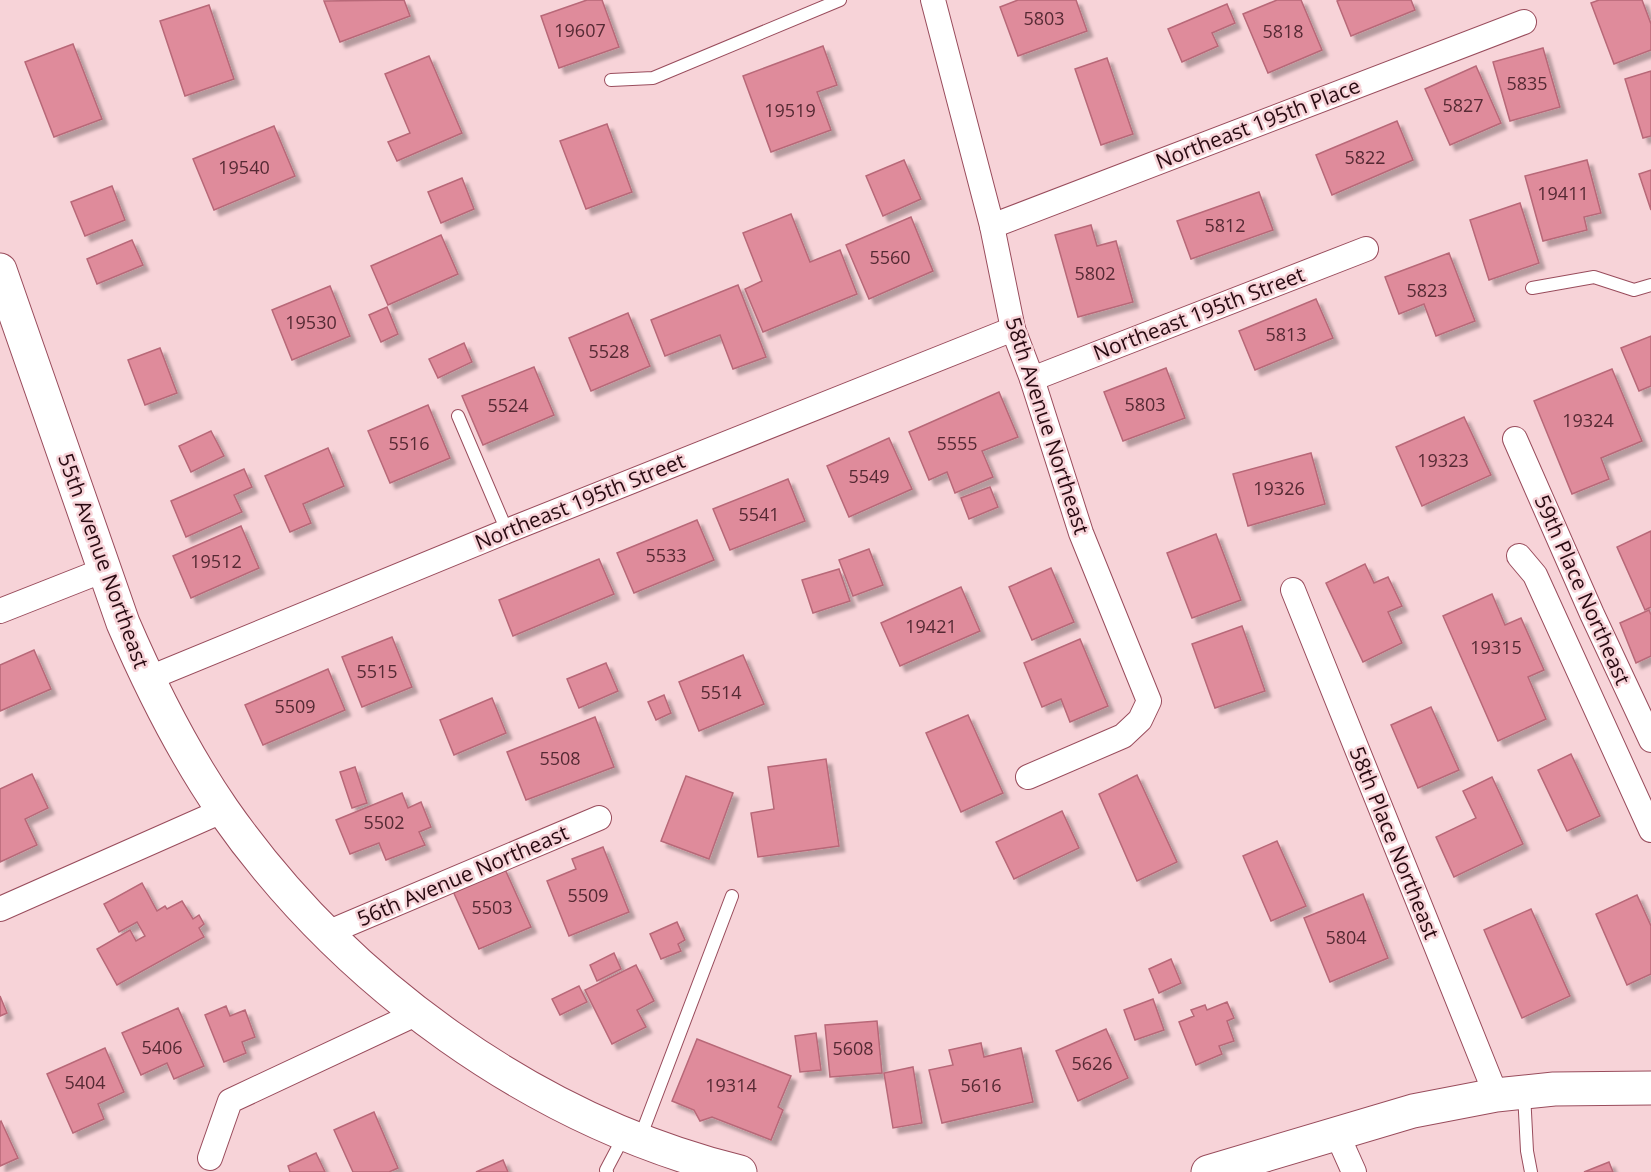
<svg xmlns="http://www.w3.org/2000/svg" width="1651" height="1172" font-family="'Open Sans',sans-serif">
  <defs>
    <filter id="shadow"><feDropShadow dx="5.5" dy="5.5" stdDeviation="1.5" flood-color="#0004"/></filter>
  </defs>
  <rect width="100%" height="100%" fill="#f7d3d8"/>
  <g fill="#df8b9b" stroke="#b86878" stroke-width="1.5" filter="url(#shadow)">
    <path d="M404 0 410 16 340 42 324 1Z"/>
    <path d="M587 0H602L619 47 559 68 541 16Z"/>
    <path d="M1018 0H1076L1087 31 1018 56 1000 7Z"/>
    <path d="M1277 0H1301L1322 50 1268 73 1243 14Z"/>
    <path d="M1340 0H1411L1415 10 1351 36 1337 1Z"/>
    <path d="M1599 0H1642L1651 24V50L1614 64 1591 3Z"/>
    <path d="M1227 4 1235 23 1212 33 1218 46 1182 62 1168 29Z"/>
    <path d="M209 5 234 79 185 96 160 21Z"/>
    <path d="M73 44 102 119 54 137 25 62Z"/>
    <path d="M823 46 837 85 817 92 831 130 771 152 743 76Z"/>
    <path d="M1543 48 1560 107 1510 121 1493 62Z"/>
    <path d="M429 56 462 133 397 161 388 142 410 133 385 74Z"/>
    <path d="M1107 58 1133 134 1101 145 1075 69Z"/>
    <path d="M1476 66 1501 123 1450 145 1425 89Z"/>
    <path d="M1651 71V136L1643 138 1625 79Z"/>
    <path d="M1397 121 1413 160 1332 195 1316 155Z"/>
    <path d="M607 124 632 192 586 209 560 141Z"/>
    <path d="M274 126 295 176 214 210 193 159Z"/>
    <path d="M904 160 921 199 883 216 866 176Z"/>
    <path d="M1587 160 1601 213 1584 217 1587 230 1543 241 1525 176Z"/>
    <path d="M1651 170V210L1639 174Z"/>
    <path d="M462 178 474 209 441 223 428 192Z"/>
    <path d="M112 186 125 220 85 236 71 202Z"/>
    <path d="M1259 192 1273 230 1191 259 1177 221Z"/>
    <path d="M1520 203 1539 263 1489 280 1470 220Z"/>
    <path d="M791 214 810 262 840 250 857 294 763 332 745 289 762 281 743 233Z"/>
    <path d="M911 217 933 271 869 299 846 245Z"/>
    <path d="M1091 225 1097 246 1116 241 1133 302 1078 317 1055 235Z"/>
    <path d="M441 235 458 274 388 305 371 266Z"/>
    <path d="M132 240 143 265 97 284 87 259Z"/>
    <path d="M1449 253 1475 321 1436 336 1424 304 1399 314 1385 277Z"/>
    <path d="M738 285 766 357 733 369 720 335 665 356 651 320Z"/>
    <path d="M330 286 350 336 292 360 272 310Z"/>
    <path d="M1316 299 1333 338 1255 370 1239 331Z"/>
    <path d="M387 307 398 334 381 342 369 315Z"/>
    <path d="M628 313 650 366 591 391 569 338Z"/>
    <path d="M1651 336V386L1639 391 1621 348Z"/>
    <path d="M464 343 472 362 438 378 429 359Z"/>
    <path d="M160 348 177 393 145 405 128 360Z"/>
    <path d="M534 367 554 415 483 445 462 396Z"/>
    <path d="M1166 368 1185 418 1123 441 1104 392Z"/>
    <path d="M1612 369 1642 441 1601 458 1609 479 1572 494 1534 401Z"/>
    <path d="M999 392 1018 437 982 451 993 477 955 493 947 472 929 480 909 432Z"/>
    <path d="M428 405 450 458 390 483 368 431Z"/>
    <path d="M1464 417 1491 475 1422 506 1396 447Z"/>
    <path d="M211 431 224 456 191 472 179 446Z"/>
    <path d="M889 438 912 489 849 517 827 466Z"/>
    <path d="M328 448 344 486 303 504 311 523 290 532 265 476Z"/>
    <path d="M1311 453 1325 504 1248 526 1233 474Z"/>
    <path d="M244 469 252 487 234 495 242 512 186 537 171 501Z"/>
    <path d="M788 479 805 521 730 550 713 509Z"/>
    <path d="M990 487 998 507 969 519 961 498Z"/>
    <path d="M697 520 714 560 634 593 617 553Z"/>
    <path d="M241 526 259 568 191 598 173 556Z"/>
    <path d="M1651 531V607L1645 610 1617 547Z"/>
    <path d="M1216 534 1241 600 1192 618 1167 553Z"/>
    <path d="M869 549 883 585 853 596 839 560Z"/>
    <path d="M599 559 614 594 513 636 499 600Z"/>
    <path d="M1365 564 1374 583 1388 577 1402 606 1388 612 1402 643 1363 662 1326 583Z"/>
    <path d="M1051 568 1074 622 1032 640 1009 587Z"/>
    <path d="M839 569 850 601 813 613 802 580Z"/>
    <path d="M961 587 980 631 900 666 881 623Z"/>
    <path d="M1492 594 1505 625 1521 618 1544 670 1528 677 1546 719 1498 741 1443 616Z"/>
    <path d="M1649 610 1651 615V656L1636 663 1620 623Z"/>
    <path d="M1242 626 1265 691 1215 708 1192 644Z"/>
    <path d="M392 637 412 687 362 707 342 657Z"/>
    <path d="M1080 639 1108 706 1070 722 1061 699 1042 707 1024 663Z"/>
    <path d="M34 650 51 689 0 711V665Z"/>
    <path d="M743 655 764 704 699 731 679 682Z"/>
    <path d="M606 663 618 691 579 708 567 679Z"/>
    <path d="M328 669 345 710 263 745 245 705Z"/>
    <path d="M664 695 671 713 656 720 648 702Z"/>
    <path d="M492 698 506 733 454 755 440 720Z"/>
    <path d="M1431 707 1459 770 1418 788 1391 725Z"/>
    <path d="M968 715 1003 793 961 812 926 733Z"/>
    <path d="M595 717 614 767 526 800 507 752Z"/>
    <path d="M1571 754 1600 816 1567 831 1538 770Z"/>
    <path d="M826 759 839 846 758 857 751 813 774 809 768 767Z"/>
    <path d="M355 767 367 803 352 808 340 772Z"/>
    <path d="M32 774 48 808 25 819 37 845 0 862V789Z"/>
    <path d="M1137 775 1177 862 1137 881 1099 794Z"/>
    <path d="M686 776 733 793 709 859 661 841Z"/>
    <path d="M1492 777 1523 844 1454 877 1436 837 1476 818 1463 791Z"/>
    <path d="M402 793 408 808 421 802 431 827 419 832 425 845 386 860 379 843 350 854 336 820Z"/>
    <path d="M1062 811 1079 848 1014 879 996 842Z"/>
    <path d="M1277 841 1306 906 1271 921 1243 856Z"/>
    <path d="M603 847 629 912 569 936 547 881 576 869 572 859Z"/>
    <path d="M504 867 531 927 479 949 452 889Z"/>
    <path d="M142 883 157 911 165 906 167 909 182 901 193 919 199 915 204 924 199 928 204 937 117 985 97 949 130 930 136 941 145 936 137 922 119 932 104 904Z"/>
    <path d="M1363 894 1388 958 1330 982 1304 918Z"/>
    <path d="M1637 895 1651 926V974L1627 985 1596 914Z"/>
    <path d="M1531 909 1570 996 1522 1018 1484 930Z"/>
    <path d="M677 922 685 940 678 944 681 951 661 959 650 934Z"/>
    <path d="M614 953 621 969 597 981 590 965Z"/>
    <path d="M1171 959 1181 983 1159 993 1149 969Z"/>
    <path d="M636 965 654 1001 637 1010 646 1027 612 1044 585 990Z"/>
    <path d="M579 986 587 1002 560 1015 552 999Z"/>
    <path d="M0 996 7 1013 0 1016Z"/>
    <path d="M1153 999 1164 1030 1135 1040 1124 1010Z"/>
    <path d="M1227 1002 1234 1018 1227 1021 1234 1041 1219 1046 1222 1054 1196 1065 1179 1022 1194 1016 1191 1010 1205 1005 1207 1010Z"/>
    <path d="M226 1006 230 1016 245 1010 255 1037 242 1042 246 1053 224 1062 205 1015Z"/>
    <path d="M178 1008 204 1066 174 1079 167 1063 141 1075 122 1033Z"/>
    <path d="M877 1021 882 1073 830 1077 825 1025Z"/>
    <path d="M1106 1029 1128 1078 1078 1101 1056 1051Z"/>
    <path d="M816 1033 821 1070 800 1072 795 1036Z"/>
    <path d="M697 1039 791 1076 778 1107 783 1110 771 1140 712 1117 700 1121 694 1110 672 1101Z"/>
    <path d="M981 1043 984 1057 1021 1048 1033 1102 942 1123 929 1070 953 1065 949 1050Z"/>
    <path d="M105 1048 124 1092 98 1104 104 1119 73 1133 47 1074Z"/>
    <path d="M913 1067 922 1123 893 1128 884 1073Z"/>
    <path d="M374 1112 398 1168 389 1172H353L334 1130Z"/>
    <path d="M1 1121 18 1158 0 1166V1122Z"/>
    <path d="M316 1153 325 1172H290L288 1166Z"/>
    <path d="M503 1160 508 1172H476Z"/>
    <path d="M1609 1162 1613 1172H1584Z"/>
  </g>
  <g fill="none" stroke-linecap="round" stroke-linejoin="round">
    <defs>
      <g id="lane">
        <path d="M611 80 653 78 840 0"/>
        <path d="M1532 288 1594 277 1634 290 1651 285"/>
        <path d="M458 416 507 531"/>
        <path d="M1524 1093 1527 1151 1531 1172"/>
        <path d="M640 1138 732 896"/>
        <path d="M607 1172 606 1170 625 1134"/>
      </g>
      <g id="street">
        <path d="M933 0 992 226 1013 329 1032 379 1081 533 1149 701 1140 720 1123 736 1028 777"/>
        <path d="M992 226 1524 22"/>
        <path d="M1032 379 1366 249"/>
        <path d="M1515 439 1592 614 1651 740"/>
        <path d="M1519 556 1535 575 1651 830"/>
        <path d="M1293 590 1496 1095"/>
        <path d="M0 611 104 570"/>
        <path d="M147 679 507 531 1013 329"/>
        <path d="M0 909 224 810"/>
        <path d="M327 933 599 818"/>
        <path d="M1337 1134 1354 1172"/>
        <path d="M210 1158 230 1101 418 1013"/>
      </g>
      <g id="secondary">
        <path d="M0 270 123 623C151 688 183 752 223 810 344 983 534 1121 740 1172"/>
        <path d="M1208 1172 1413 1111 1496 1095 1554 1089 1651 1088"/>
      </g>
    </defs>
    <use href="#lane" stroke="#994c5c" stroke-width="14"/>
    <use href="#street" stroke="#994c5c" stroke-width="26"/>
    <use href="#secondary" stroke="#994c5c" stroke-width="35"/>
    <use href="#lane" stroke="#fff" stroke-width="12"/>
    <use href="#street" stroke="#fff" stroke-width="24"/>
    <use href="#secondary" stroke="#fff" stroke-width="33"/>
  </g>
  <g text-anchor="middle" stroke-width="5" stroke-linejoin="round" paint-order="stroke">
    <g font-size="18" fill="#562a34">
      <text x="1044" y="25">5803</text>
      <text x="580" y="37">19607</text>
      <text x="1283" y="38">5818</text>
      <text x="1527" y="90">5835</text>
      <text x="1463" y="112">5827</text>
      <text x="790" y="117">19519</text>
      <text x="1365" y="164">5822</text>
      <text x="244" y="174">19540</text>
      <text x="1563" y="200">19411</text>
      <text x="1225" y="232">5812</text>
      <text x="890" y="264">5560</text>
      <text x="1095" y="280">5802</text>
      <text x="1427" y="297">5823</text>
      <text x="311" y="329">19530</text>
      <text x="1286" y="341">5813</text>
      <text x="609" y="358">5528</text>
      <text x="1145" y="411">5803</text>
      <text x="508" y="412">5524</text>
      <text x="1588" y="427">19324</text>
      <text x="409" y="450">5516</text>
      <text x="957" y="450">5555</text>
      <text x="1443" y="467">19323</text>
      <text x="869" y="483">5549</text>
      <text x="1279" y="495">19326</text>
      <text x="759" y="521">5541</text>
      <text x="666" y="562">5533</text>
      <text x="216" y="568">19512</text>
      <text x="931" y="633">19421</text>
      <text x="1496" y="654">19315</text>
      <text x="377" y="678">5515</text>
      <text x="721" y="699">5514</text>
      <text x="295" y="713">5509</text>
      <text x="560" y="765">5508</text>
      <text x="384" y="829">5502</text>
      <text x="588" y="902">5509</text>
      <text x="492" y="914">5503</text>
      <text x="1346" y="944">5804</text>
      <text x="162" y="1054">5406</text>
      <text x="853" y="1055">5608</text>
      <text x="1092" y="1070">5626</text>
      <text x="85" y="1089">5404</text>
      <text x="731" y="1092">19314</text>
      <text x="981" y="1092">5616</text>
    </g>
    <g font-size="21" fill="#280a11" stroke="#f7d3d8">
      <text transform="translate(1258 124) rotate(-21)" y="7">Northeast 195th Place</text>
      <text transform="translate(1199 314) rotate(-21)" y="7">Northeast 195th Street</text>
      <text transform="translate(1047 426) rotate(72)" y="7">58th Avenue Northeast</text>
      <text transform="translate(580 502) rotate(-22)" y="7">Northeast 195th Street</text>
      <text transform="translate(103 561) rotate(70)" y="7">55th Avenue Northeast</text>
      <text transform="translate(1582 590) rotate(66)" y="7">59th Place Northeast</text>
      <text transform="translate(1394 843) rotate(68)" y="7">58th Place Northeast</text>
      <text transform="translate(463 876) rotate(-23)" y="7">56th Avenue Northeast</text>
    </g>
  </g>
</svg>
